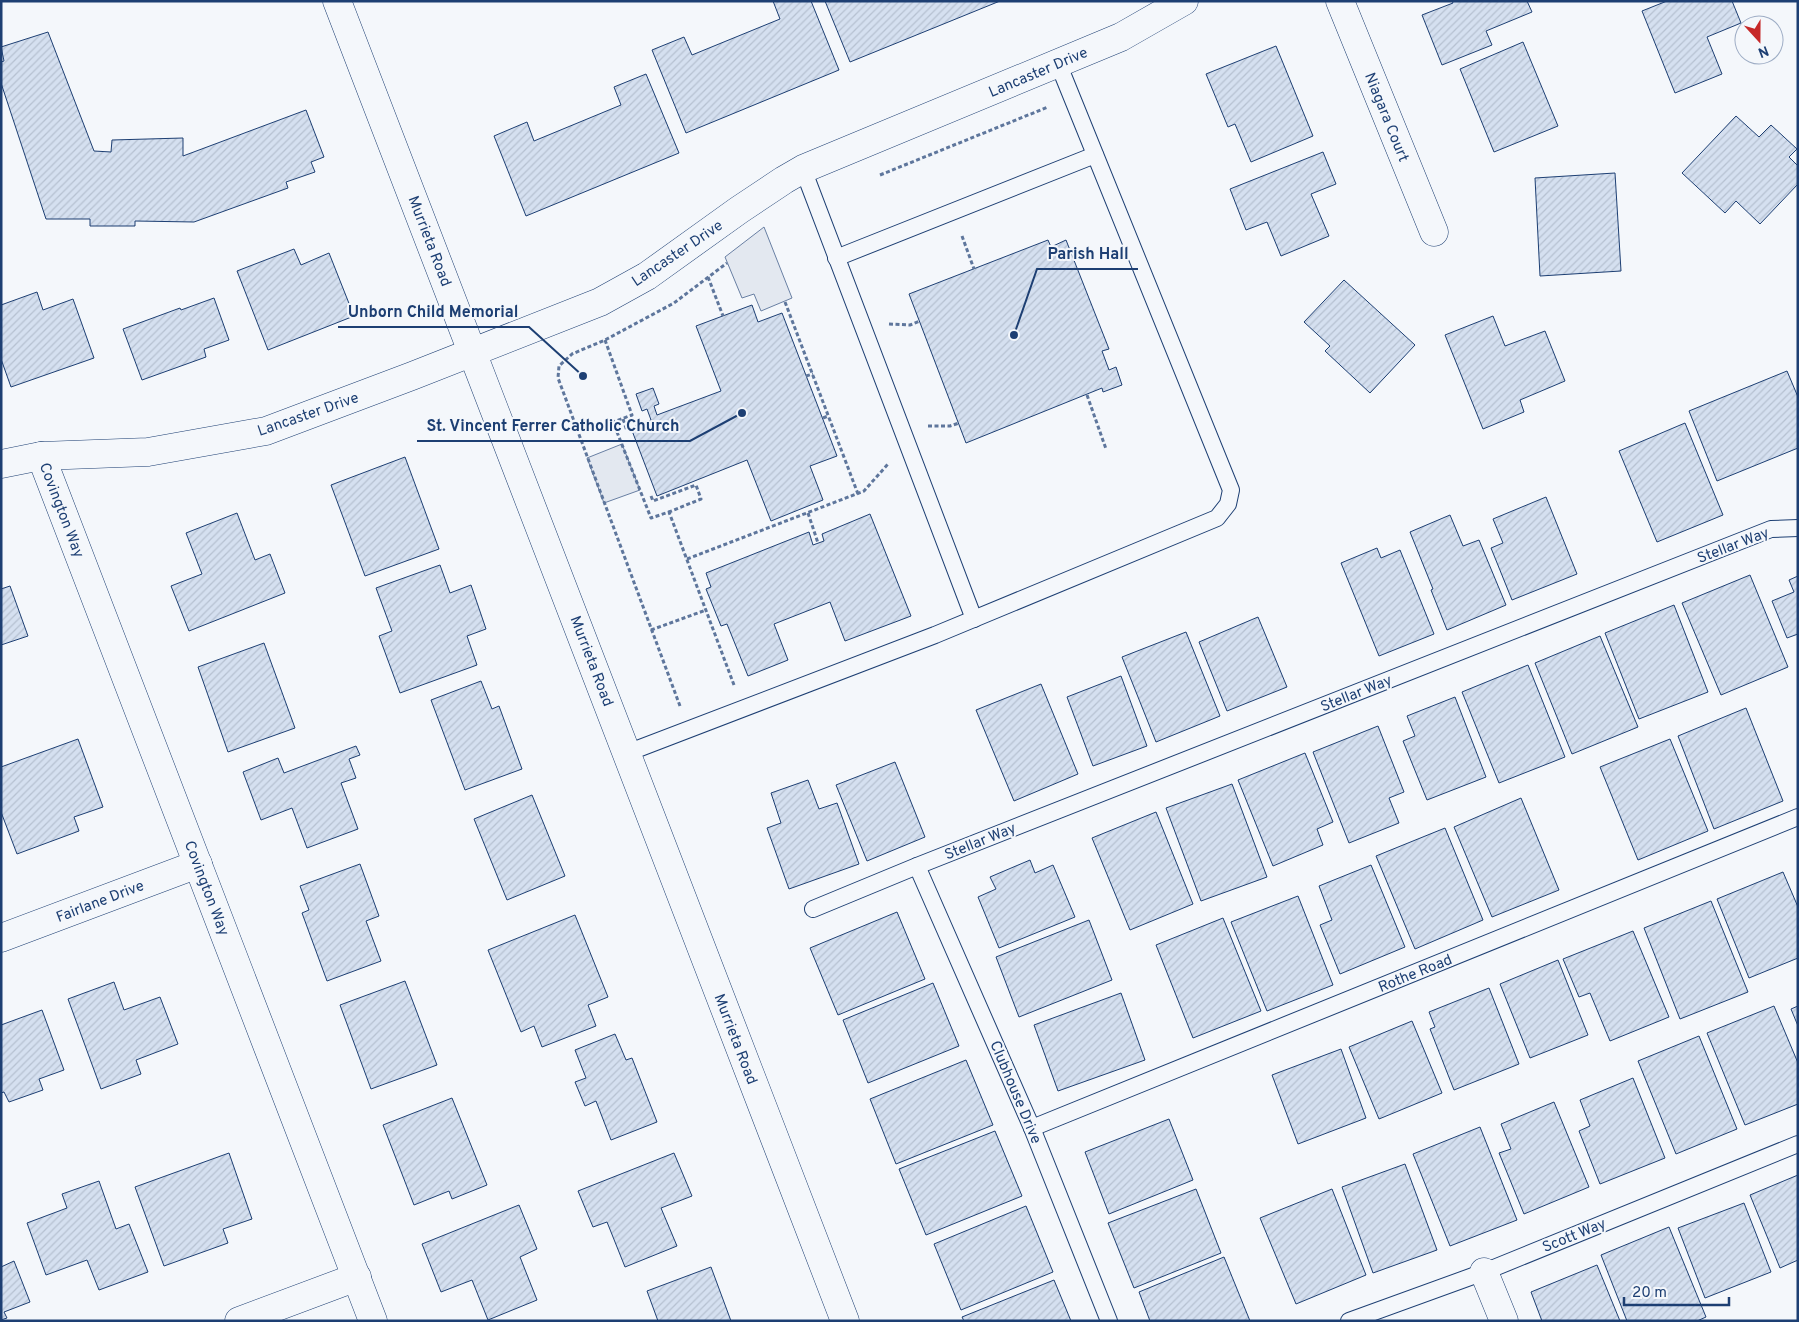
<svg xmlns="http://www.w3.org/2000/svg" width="1799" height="1322" font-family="Overpass,sans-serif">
  <defs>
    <pattern id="building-hatch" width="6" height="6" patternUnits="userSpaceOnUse" patternTransform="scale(1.25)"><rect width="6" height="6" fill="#d5e0f0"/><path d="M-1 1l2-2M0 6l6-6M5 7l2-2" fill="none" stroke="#b6c1d1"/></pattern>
  </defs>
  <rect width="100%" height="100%" fill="#f4f7fb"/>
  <g fill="#e3e8f0" stroke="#687fa3">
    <path d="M764 227 792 298 761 311 754 294 742 298 725 257Z"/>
    <path d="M622 444 640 490 604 503 587 458Z"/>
  </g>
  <g fill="url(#building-hatch)" stroke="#1d3f73">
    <path d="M773 1H811L839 70 686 133 652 50 684 37 692 55 780 19Z"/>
    <path d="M825 1H1000L850 62Z"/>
    <path d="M1452 1H1527L1532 12 1486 31 1492 45 1442 65 1422 15 1453 3Z"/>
    <path d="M1667 1H1732L1741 23 1707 37 1722 74 1675 93 1642 11Z"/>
    <path d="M48 32 94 151 111 152 112 140 183 138V156L306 110 324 157 311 162 315 172 286 182 288 188 194 222 135 221V226H90V219H46L1 83V62L4 61 1 47Z"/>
    <path d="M1523 42 1558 126 1494 152 1460 69Z"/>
    <path d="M1276 46 1313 136 1251 162 1235 124 1228 127 1206 74Z"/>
    <path d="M646 74 679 153 526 216 494 136 527 122 534 141 621 105 614 87Z"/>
    <path d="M1736 116 1759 137 1771 125 1797 149 1789 157 1798 166V184L1760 224 1736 201 1725 213 1682 173Z"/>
    <path d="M1323 152 1336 184 1311 194 1329 236 1281 256 1267 222 1246 230 1230 189Z"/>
    <path d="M1615 173 1621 271 1540 276 1535 178Z"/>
    <path d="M1048 240 1051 247 1066 240 1109 349 1102 351 1109 370 1116 367 1122 385 1103 392 1102 388 966 443 909 294Z"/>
    <path d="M294 249 301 265 329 253 354 316 268 350 237 271Z"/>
    <path d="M1344 280 1415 345 1370 393 1325 351 1330 346 1304 322Z"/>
    <path d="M37 292 43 310 73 299 94 358 11 387 1 359V305Z"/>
    <path d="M214 298 229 340 204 349 206 357 142 380 123 329 180 308 181 310Z"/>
    <path d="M752 305 758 322 782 313 837 456 810 466 823 500 771 521 747 460 657 496 631 428 651 420 647 409 642 411 636 394 653 388 659 404 654 406 657 415 721 391 696 326Z"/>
    <path d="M1493 316 1505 346 1545 331 1565 381 1520 400 1524 412 1483 429 1445 335Z"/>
    <path d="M1787 371 1798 397V448L1717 481 1689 411Z"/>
    <path d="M1685 423 1723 515 1657 542 1619 451Z"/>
    <path d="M405 457 439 549 365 576 331 485Z"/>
    <path d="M1546 497 1577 574 1512 600 1491 548 1503 543 1493 519Z"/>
    <path d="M237 513 255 560 270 554 285 593 189 631 171 586 202 574 186 533Z"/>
    <path d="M870 514 911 616 845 641 830 602 774 624 788 660 748 676 727 624 721 626 706 589 711 587 706 573 809 532 813 545 824 541 822 534Z"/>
    <path d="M1450 515 1463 546 1479 540 1506 605 1447 630 1431 590 1433 589 1410 532Z"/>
    <path d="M1377 548 1381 558 1400 550 1434 634 1379 656 1341 563Z"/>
    <path d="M440 565 450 593 471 585 486 629 467 636 477 665 400 693 379 636 392 631 376 588Z"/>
    <path d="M1750 575 1788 667 1721 695 1682 603Z"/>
    <path d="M1798 576V634L1787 638 1772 601 1794 592 1789 580Z"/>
    <path d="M10 586 28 636 1 645V589Z"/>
    <path d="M1674 605 1708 692 1639 719 1605 633Z"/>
    <path d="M1258 617 1287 687 1227 711 1199 642Z"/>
    <path d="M1186 632 1220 716 1156 742 1122 657Z"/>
    <path d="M1600 636 1638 727 1572 754 1535 663Z"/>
    <path d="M264 643 295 728 228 752 198 667Z"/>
    <path d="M1528 665 1565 757 1499 783 1462 692Z"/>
    <path d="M1121 676 1147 746 1093 766 1067 697Z"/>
    <path d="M481 681 492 709 499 706 522 769 465 790 431 700Z"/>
    <path d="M1041 684 1078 774 1014 801 976 710Z"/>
    <path d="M1455 697 1486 777 1427 800 1403 741 1415 736 1407 716Z"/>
    <path d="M1746 708 1783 801 1714 829 1678 736Z"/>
    <path d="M1378 726 1404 792 1389 798 1399 823 1349 843 1313 752Z"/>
    <path d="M78 739 103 807 74 817 79 831 17 854 1 812V767Z"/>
    <path d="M1670 739 1708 831 1638 860 1600 767Z"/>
    <path d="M356 746 360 755 349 759 356 778 341 783 358 829 307 848 292 808 261 820 243 772 278 758 284 773Z"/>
    <path d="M1305 753 1333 822 1317 829 1323 845 1273 866 1238 780Z"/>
    <path d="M895 762 925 837 867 861 836 785Z"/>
    <path d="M808 780 819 809 837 803 859 864 789 889 767 828 781 823 771 793Z"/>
    <path d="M1232 784 1267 877 1201 901 1166 808Z"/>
    <path d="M532 795 565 876 507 900 474 819Z"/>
    <path d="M1521 798 1559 890 1492 917 1454 827Z"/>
    <path d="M1156 812 1193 904 1130 930 1092 838Z"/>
    <path d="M1445 828 1483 920 1415 949 1376 856Z"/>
    <path d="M1030 860 1035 873 1053 865 1075 917 999 948 978 897 996 889 990 877Z"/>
    <path d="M360 864 379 916 366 921 381 961 327 981 302 913 309 910 300 886Z"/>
    <path d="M1371 865 1405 947 1340 974 1320 925 1332 920 1319 886Z"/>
    <path d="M1783 872 1798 907V958L1749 978 1717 899Z"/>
    <path d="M1298 896 1333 985 1267 1011 1231 922Z"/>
    <path d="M1711 901 1748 992 1680 1019 1644 928Z"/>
    <path d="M897 912 925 979 838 1015 810 948Z"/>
    <path d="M575 915 608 997 588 1005 596 1026 542 1047 534 1026 521 1032 488 950Z"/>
    <path d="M1223 918 1261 1011 1193 1038 1156 945Z"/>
    <path d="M1089 920 1112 980 1019 1017 996 957Z"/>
    <path d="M1633 931 1669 1017 1610 1041 1590 993 1579 997 1563 959Z"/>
    <path d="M1558 960 1588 1035 1530 1058 1500 984Z"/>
    <path d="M405 981 437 1065 371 1089 340 1005Z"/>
    <path d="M114 982 124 1010 160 997 178 1044 136 1060 141 1074 101 1089 68 999Z"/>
    <path d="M933 983 959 1046 868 1083 843 1020Z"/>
    <path d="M1489 988 1519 1064 1454 1090 1430 1029 1435 1027 1429 1012Z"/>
    <path d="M1121 993 1145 1060 1058 1091 1034 1025Z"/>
    <path d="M1774 1006 1798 1063V1104L1745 1125 1707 1033Z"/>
    <path d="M1798 1006V1026L1791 1009Z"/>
    <path d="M42 1010 64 1070 39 1079 43 1090 9 1102 4 1092 1 1093V1025Z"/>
    <path d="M1412 1021 1442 1093 1379 1119 1349 1047Z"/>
    <path d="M615 1034 626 1060 632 1058 657 1122 611 1140 596 1101 585 1106 575 1082 586 1078 575 1050Z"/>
    <path d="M1699 1036 1737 1129 1676 1154 1638 1061Z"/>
    <path d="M1341 1049 1366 1118 1298 1144 1272 1075Z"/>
    <path d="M966 1060 993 1125 896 1164 870 1099Z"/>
    <path d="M1633 1078 1665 1158 1600 1184 1579 1131 1590 1126 1580 1100Z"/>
    <path d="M452 1098 487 1185 452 1199 449 1191 414 1205 383 1125Z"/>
    <path d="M1554 1102 1589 1187 1524 1214 1499 1153 1511 1149 1501 1124Z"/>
    <path d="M1169 1119 1193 1180 1109 1214 1085 1152Z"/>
    <path d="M1480 1127 1517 1220 1450 1246 1413 1154Z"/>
    <path d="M995 1131 1022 1196 926 1235 899 1169Z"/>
    <path d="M229 1153 252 1219 223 1229 228 1243 164 1266 135 1187Z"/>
    <path d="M674 1153 692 1196 661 1208 677 1246 625 1267 607 1222 593 1227 578 1191Z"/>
    <path d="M1405 1164 1437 1250 1373 1273 1342 1187Z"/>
    <path d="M1798 1175V1260L1780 1268 1750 1195Z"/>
    <path d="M99 1181 116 1229 129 1224 148 1272 99 1290 87 1260 46 1275 27 1223 67 1208 62 1194Z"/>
    <path d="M1196 1189 1221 1253 1134 1288 1108 1223Z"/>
    <path d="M1332 1189 1366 1275 1296 1304 1260 1218Z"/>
    <path d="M1744 1203 1771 1272 1705 1298 1678 1228Z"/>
    <path d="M519 1205 537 1249 520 1257 537 1300 488 1320 472 1280 441 1292 422 1244Z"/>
    <path d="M1026 1206 1053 1272 961 1310 934 1244Z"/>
    <path d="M1669 1227 1706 1317 1697 1321H1627L1601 1255Z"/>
    <path d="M1224 1257 1250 1321H1150L1139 1292Z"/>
    <path d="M14 1261 30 1302 4 1312 7 1318 1 1320V1267Z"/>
    <path d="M1597 1265 1620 1321H1542L1531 1292Z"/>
    <path d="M711 1267 731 1321H658L647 1291Z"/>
    <path d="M1054 1280 1071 1321H964L962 1317Z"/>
  </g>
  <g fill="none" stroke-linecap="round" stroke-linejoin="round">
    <defs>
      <g id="service">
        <path d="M803 169 974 619"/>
        <path d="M836 258 1095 155"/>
        <path d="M627 753 935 635 1217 518 1228 504 1231 490 1058 63"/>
        <path d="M917 866 1032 1128 1109 1321"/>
        <path d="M813 909 917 866 1771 529 1798 528"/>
        <path d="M1032 1128 1798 817"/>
        <path d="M1349 1321 1484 1272 1798 1144"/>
      </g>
      <g id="minor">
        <path d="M1340 1 1434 232"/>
        <path d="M41 456 373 1321"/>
        <path d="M1 464 41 456 148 452 266 431 412 376 600 302 647 276 739 210 784 180 803 169 1121 37 1184 1"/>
        <path d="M1 938 198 864"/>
        <path d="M1484 1272 1504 1321"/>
        <path d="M239 1321 357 1277"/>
      </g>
      <path id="secondary" d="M337 1 845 1321"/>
    </defs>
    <use href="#service" stroke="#1d3f73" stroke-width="18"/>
    <use href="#minor" stroke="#1d3f73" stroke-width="29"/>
    <use href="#secondary" stroke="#1d3f73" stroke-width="29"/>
    <g stroke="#5e769c" stroke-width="3" stroke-dasharray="4 2.5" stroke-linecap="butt">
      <path d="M880 175 1048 107"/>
      <path d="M962 236 974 269"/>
      <path d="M708 277 723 316"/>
      <path d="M785 302 858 494"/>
      <path d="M889 324 910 325 920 321"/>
      <path d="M605 340 632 415 613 422 651 518 669 512 734 685"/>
      <path d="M806 376 813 374"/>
      <path d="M1087 395 1106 449"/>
      <path d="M823 418 828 416"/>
      <path d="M623 419 627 431"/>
      <path d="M928 426H950L959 423"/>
      <path d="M651 496 653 501 696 485 701 499 669 512"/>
      <path d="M808 513 818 543"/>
      <path d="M687 559 864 491 888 464"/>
      <path d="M651 630 706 610"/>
      <path d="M680 706 558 378 559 366 572 354 605 340 674 303 727 263"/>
    </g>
    <use href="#service" stroke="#f4f7fb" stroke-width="16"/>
    <use href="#minor" stroke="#f4f7fb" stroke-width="28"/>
    <use href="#secondary" stroke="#f4f7fb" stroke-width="28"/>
  </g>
  <g text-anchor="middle" stroke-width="4" stroke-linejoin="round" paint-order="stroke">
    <g font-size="15" fill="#1d3f73" stroke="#f4f7fb">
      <text transform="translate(1038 72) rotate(-23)" y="5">Lancaster Drive</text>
      <text transform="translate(1387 117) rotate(68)" y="5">Niagara Court</text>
      <text transform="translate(430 241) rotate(69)" y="5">Murrieta Road</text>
      <text transform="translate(677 253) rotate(-34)" y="5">Lancaster Drive</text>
      <text transform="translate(308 414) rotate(-19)" y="5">Lancaster Drive</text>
      <text transform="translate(62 510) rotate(69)" y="5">Covington Way</text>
      <text transform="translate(1733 545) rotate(-21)" y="5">Stellar Way</text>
      <text transform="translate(592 661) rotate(69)" y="5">Murrieta Road</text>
      <text transform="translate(1356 693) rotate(-22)" y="5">Stellar Way</text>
      <text transform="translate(980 841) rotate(-22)" y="5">Stellar Way</text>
      <text transform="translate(207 888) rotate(69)" y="5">Covington Way</text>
      <text transform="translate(100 901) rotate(-21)" y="5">Fairlane Drive</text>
      <text transform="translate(1415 973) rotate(-22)" y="5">Rothe Road</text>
      <text transform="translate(736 1039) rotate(69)" y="5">Murrieta Road</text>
      <text transform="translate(1016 1092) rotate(67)" y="5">Clubhouse Drive</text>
      <text transform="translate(1574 1235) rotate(-22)" y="5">Scott Way</text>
    </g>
  </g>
  <path fill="none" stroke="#1d3f73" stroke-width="2" d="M1014 335L1037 269H1138M583 376L529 327H338M742 413L690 441H417"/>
  <g fill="#1d3f73" stroke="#f4f7fb" stroke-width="2">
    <circle cx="1014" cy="335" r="5"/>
    <circle cx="583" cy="376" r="5"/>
    <circle cx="742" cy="413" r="5"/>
  </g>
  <g font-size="16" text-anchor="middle" font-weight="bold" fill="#1d3f73" stroke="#f4f7fb" stroke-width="4" stroke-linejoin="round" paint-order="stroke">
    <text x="1088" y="259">Parish Hall</text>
    <text x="433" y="317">Unborn Child Memorial</text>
    <text x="553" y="431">St. Vincent Ferrer Catholic Church</text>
  </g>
  <rect width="1799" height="1322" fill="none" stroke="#1d3f73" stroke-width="5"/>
  <g transform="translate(1759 40) rotate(159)"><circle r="24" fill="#f4f7fb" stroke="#9eadc5"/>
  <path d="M0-4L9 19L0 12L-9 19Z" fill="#c62828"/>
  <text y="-8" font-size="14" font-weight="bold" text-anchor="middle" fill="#1d3f73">N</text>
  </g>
  <path d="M1624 1297v8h105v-8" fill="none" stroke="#1d3f73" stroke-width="2.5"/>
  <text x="1632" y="1297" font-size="15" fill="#1d3f73" stroke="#f4f7fb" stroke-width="4" paint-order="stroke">20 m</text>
</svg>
